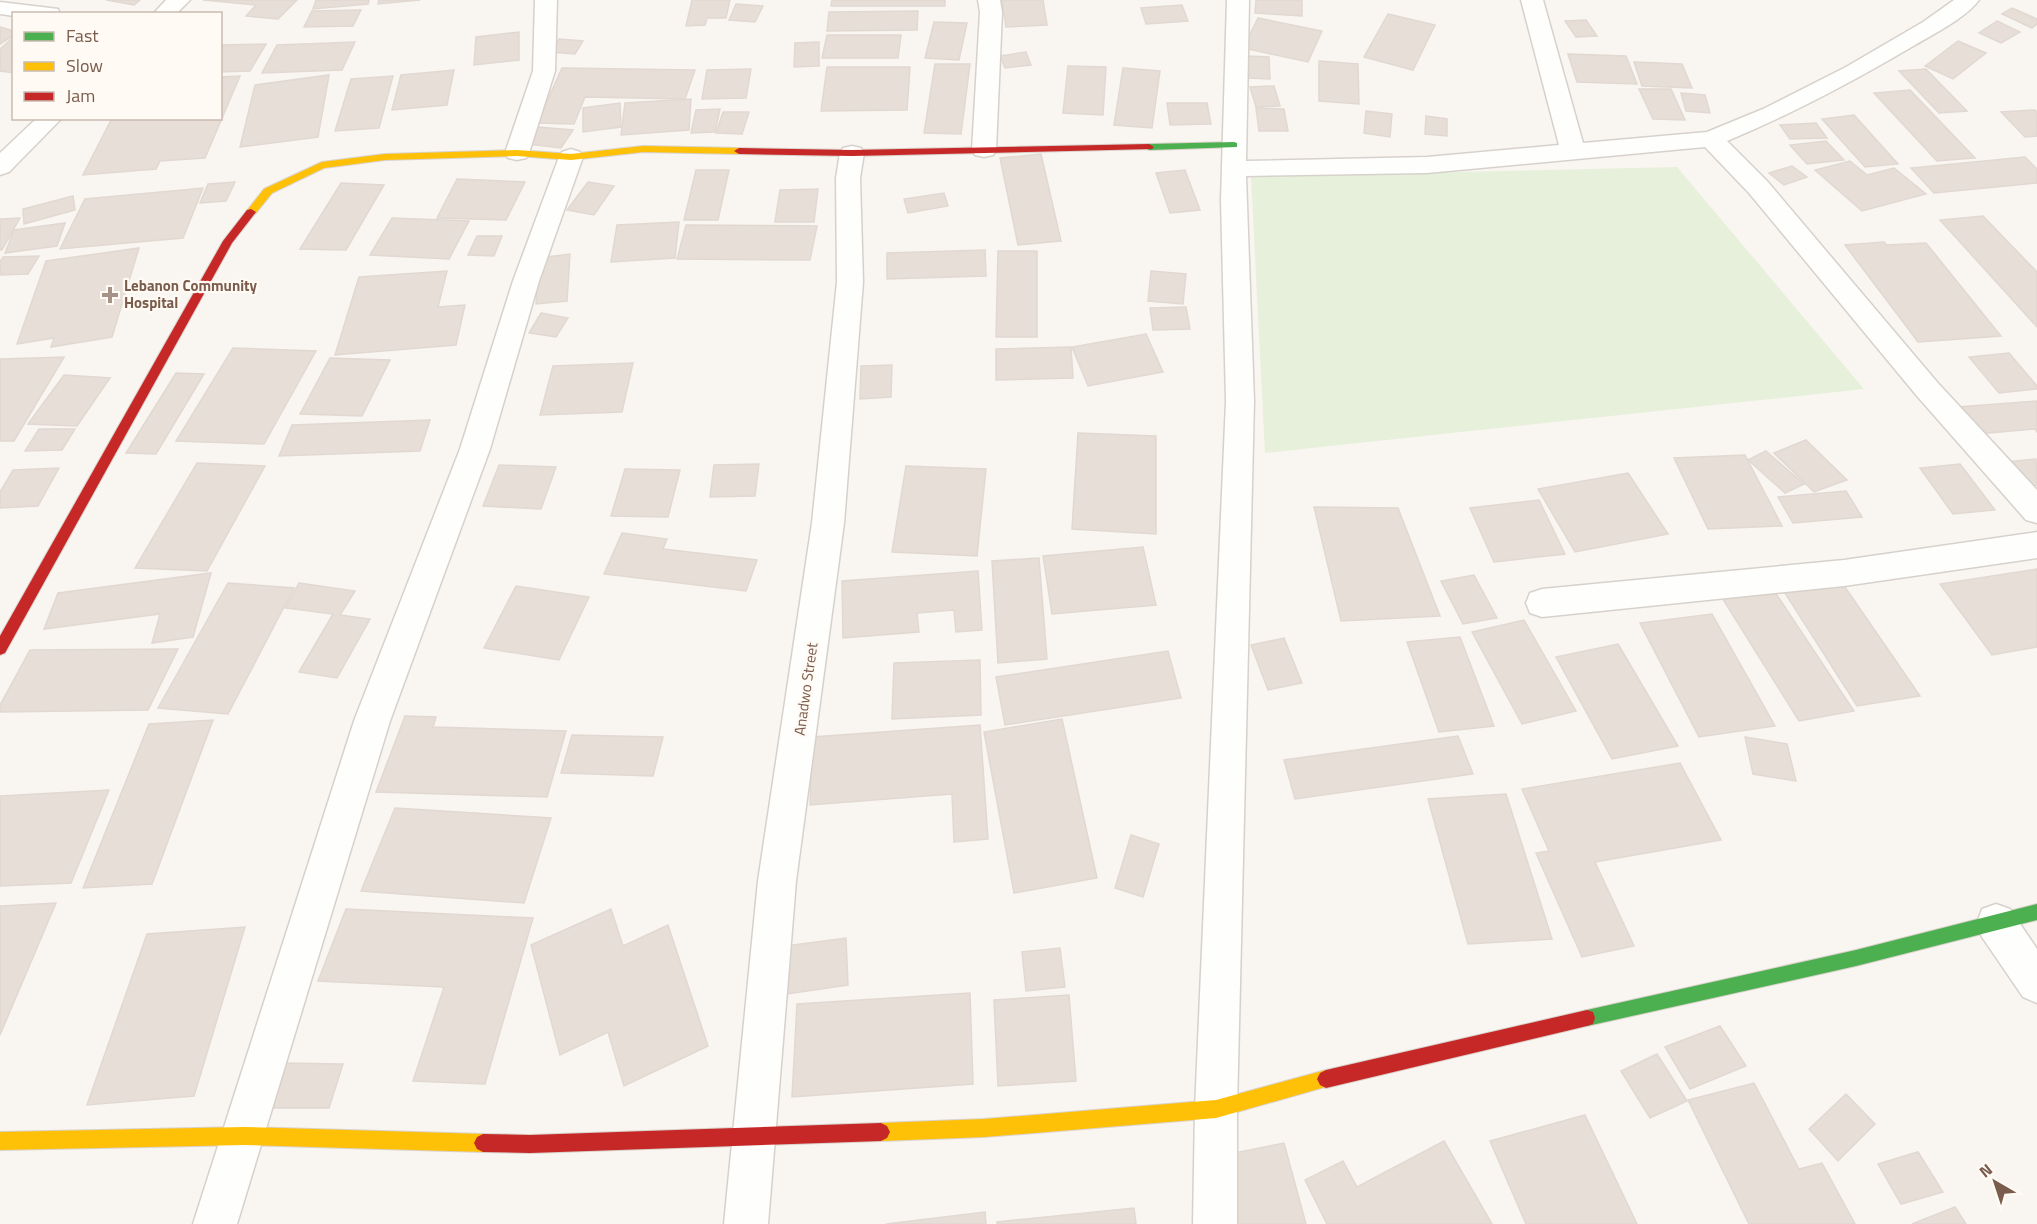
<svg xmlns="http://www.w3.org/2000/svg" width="2037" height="1224" font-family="'Titillium Web',sans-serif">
  <rect width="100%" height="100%" fill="#f9f5f0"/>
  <path fill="#e7f0db" d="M1677 167 1864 389 1265 453 1251 177Z"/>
  <g fill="#e6ded7" stroke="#e2d8d2" stroke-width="1.5">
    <path d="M106 0H140L134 5Z"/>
    <path d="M203 0H297L278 19 246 16 256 5Z"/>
    <path d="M316 0H369L368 4 313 9Z"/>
    <path d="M379 0H420L378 4Z"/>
    <path d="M692 0H730L726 18H707L705 25 686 26Z"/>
    <path d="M832 0H945V6H831Z"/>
    <path d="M1002 0H1043L1047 25 1006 27Z"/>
    <path d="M1256 0H1302V16L1255 13Z"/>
    <path d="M736 4 763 6 755 22 729 20Z"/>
    <path d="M1182 5 1188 21 1146 24 1141 8Z"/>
    <path d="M2012 8 2037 19V24L2032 28 2002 14Z"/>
    <path d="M361 10 353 26 304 27 312 11Z"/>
    <path d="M918 11 917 30 827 31 829 12Z"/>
    <path d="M1388 14 1435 25 1413 70 1364 57Z"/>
    <path d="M1258 18 1322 31 1308 62 1243 48Z"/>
    <path d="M1586 20 1597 36 1576 37 1565 21Z"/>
    <path d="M1997 21 2020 32 2001 43 1979 33Z"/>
    <path d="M934 22 967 23 959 60 925 58Z"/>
    <path d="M0 27 14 31V35L0 44Z"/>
    <path d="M519 32V60L474 65 476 37Z"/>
    <path d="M827 35H901L898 58H822Z"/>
    <path d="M14 37V73L0 71V49Z"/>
    <path d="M559 39 583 41 575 54 550 52Z"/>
    <path d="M1958 41 1986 53 1953 79 1925 66Z"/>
    <path d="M355 42 342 70 262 73 277 45Z"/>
    <path d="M819 42V66L794 67 795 43Z"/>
    <path d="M266 44 250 71 220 72V45Z"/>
    <path d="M1026 52 1031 65 1005 68 1000 56Z"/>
    <path d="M1568 54 1626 56 1637 84 1577 82Z"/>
    <path d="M1248 56 1269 57 1270 79 1249 78Z"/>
    <path d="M1319 61 1358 64 1359 104 1319 101Z"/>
    <path d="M1634 62 1682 64 1692 88 1642 86Z"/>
    <path d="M935 64H970L961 134 924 133Z"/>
    <path d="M1068 66 1106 67 1103 115 1063 113Z"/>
    <path d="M827 67H910L907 110 821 111Z"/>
    <path d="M562 68 695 70 685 99 585 97 574 124 537 123Z"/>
    <path d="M1123 68 1160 71 1152 128 1114 125Z"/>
    <path d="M751 69 746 98 702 99 707 70Z"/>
    <path d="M1926 69 1967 111 1939 113 1899 71Z"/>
    <path d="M454 70 447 105 392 110 401 75Z"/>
    <path d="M329 75 318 137 240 147 255 85Z"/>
    <path d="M240 76 205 158 160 161 156 169 83 175 112 118H220V77Z"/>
    <path d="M393 76 379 128 335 131 351 79Z"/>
    <path d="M1274 86 1280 106 1256 107 1250 87Z"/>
    <path d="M1639 89H1671L1685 120 1653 119Z"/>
    <path d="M1910 90 1975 158 1937 161 1874 93Z"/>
    <path d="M1681 93 1705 95 1710 113 1686 111Z"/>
    <path d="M691 99 689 130 621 135 625 103Z"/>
    <path d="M620 103 621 127 583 132V108Z"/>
    <path d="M1167 103H1207L1211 124 1170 125Z"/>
    <path d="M1256 108 1284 109 1288 131H1259Z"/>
    <path d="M720 109 715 132 691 133 696 110Z"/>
    <path d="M2035 110 2037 112V136L2025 137 2001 112Z"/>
    <path d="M1366 111 1392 114 1390 137 1364 133Z"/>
    <path d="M723 112H749L742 134 716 133Z"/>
    <path d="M1854 115 1898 164 1865 167 1822 119Z"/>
    <path d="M1426 116 1447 119V136L1425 134Z"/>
    <path d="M1816 123 1827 138 1790 139 1780 125Z"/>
    <path d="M538 127 573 130 561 148 526 144Z"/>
    <path d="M1826 141 1844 160 1807 164 1790 145Z"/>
    <path d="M1041 154 1061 241 1018 245 1000 158Z"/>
    <path d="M2025 157 2037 169V183L1934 193 1911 168Z"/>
    <path d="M1850 161 1867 175 1894 168 1926 194 1862 211 1815 170Z"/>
    <path d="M1792 166 1807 177 1784 185 1769 173Z"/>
    <path d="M696 170H729L718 220H684Z"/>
    <path d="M1185 170 1200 210 1170 213 1156 173Z"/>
    <path d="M457 179 525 182 506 220 437 218Z"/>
    <path d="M235 182 226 201 200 203 208 184Z"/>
    <path d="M588 182 614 186 594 215 567 210Z"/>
    <path d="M341 183 384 185 346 250 300 249Z"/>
    <path d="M203 188 183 238 60 249 85 199Z"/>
    <path d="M818 189 814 222H775L780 190Z"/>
    <path d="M944 193 948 206 908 213 904 199Z"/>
    <path d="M73 196 75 210 24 224 23 209Z"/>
    <path d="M1983 216 2037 272V327L1940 220Z"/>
    <path d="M20 218 2 250H0V219Z"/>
    <path d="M392 218 469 221 449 259 370 255Z"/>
    <path d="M679 222 675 258 611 262 617 225Z"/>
    <path d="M65 223 57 246 5 253 14 230Z"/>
    <path d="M686 225 817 226 810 260 677 259Z"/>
    <path d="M477 236H502L494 256 468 255Z"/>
    <path d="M1884 242 1887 245 1926 243 2001 336 1918 342 1845 245Z"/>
    <path d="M139 248 112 337 51 347 54 338 17 344 46 261Z"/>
    <path d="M985 250 986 276 887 279V253Z"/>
    <path d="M998 251H1037V337H996Z"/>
    <path d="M570 254 567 301 536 304 539 258Z"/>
    <path d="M39 256 28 274 0 275V262L3 257Z"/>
    <path d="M447 271 438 307 465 305 456 345 335 355 359 277Z"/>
    <path d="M1151 271 1186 274 1183 304 1148 301Z"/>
    <path d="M1186 307 1190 329 1153 330 1150 308Z"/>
    <path d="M541 313 568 318 556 337 529 333Z"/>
    <path d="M1146 334 1163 372 1088 386 1072 347Z"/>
    <path d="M1071 347 1073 378 996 380V349Z"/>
    <path d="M233 348 316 351 264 444 176 441Z"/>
    <path d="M2009 353 2037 386V389L1999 393 1969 357Z"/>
    <path d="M64 357 14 441H0V359Z"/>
    <path d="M330 358 390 360 362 416 300 414Z"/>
    <path d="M633 363 622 412 540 415 553 366Z"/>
    <path d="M892 365 891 397 860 399 861 366Z"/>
    <path d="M176 373 204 374 156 454 126 453Z"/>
    <path d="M64 375 110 378 77 426 28 424Z"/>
    <path d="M2037 401V432L2035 429 1978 434 1958 407Z"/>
    <path d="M430 420 420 451 279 456 292 425Z"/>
    <path d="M39 429H75L62 450 25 451Z"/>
    <path d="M1078 433 1156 436V534L1072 529Z"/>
    <path d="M1806 440 1847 480 1814 492 1774 453Z"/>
    <path d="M1766 451 1804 484 1785 493 1748 460Z"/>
    <path d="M1745 455 1782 526 1708 529 1674 458Z"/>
    <path d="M2036 459 2037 485 2023 486 2004 462Z"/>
    <path d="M197 463 265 466 207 571 135 568Z"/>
    <path d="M759 464 755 496 710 497 714 465Z"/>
    <path d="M1960 464 1995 510 1953 514 1920 468Z"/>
    <path d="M499 465 556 467 541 509 483 506Z"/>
    <path d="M906 466 986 469 977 556 892 552Z"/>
    <path d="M59 468 38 506 0 508V492L13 470Z"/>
    <path d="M625 469 680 470 668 517 611 516Z"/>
    <path d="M1628 473 1668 534 1575 552 1538 489Z"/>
    <path d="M1846 491 1862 517 1793 523 1778 497Z"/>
    <path d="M1539 500 1565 554 1494 562 1470 508Z"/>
    <path d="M1314 507 1398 508 1440 616 1341 621Z"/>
    <path d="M622 533 667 539 663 549 757 560 746 591 604 574Z"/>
    <path d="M1143 547 1156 605 1052 614 1043 556Z"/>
    <path d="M1039 558 1047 659 998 663 992 561Z"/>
    <path d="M2037 569V647L1992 655 1940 584Z"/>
    <path d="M978 571 982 630 956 632 954 610 917 613 919 632 843 638 842 581Z"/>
    <path d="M211 573 193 637 152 643 160 614 44 629 58 593Z"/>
    <path d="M1836 574 1920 696 1857 706 1778 582Z"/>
    <path d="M1474 575 1497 618 1463 624 1441 581Z"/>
    <path d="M1767 580 1854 711 1799 721 1716 588Z"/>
    <path d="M228 583 294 588 228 714 158 708Z"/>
    <path d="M299 583 355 591 340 615 370 619 337 678 299 672 333 614 285 608Z"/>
    <path d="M516 586 589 597 559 660 484 648Z"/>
    <path d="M1712 614 1775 726 1699 737 1640 623Z"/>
    <path d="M1524 620 1576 711 1522 724 1472 632Z"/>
    <path d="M1460 637 1494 726 1439 732 1407 642Z"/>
    <path d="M1284 638 1302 683 1268 690 1251 645Z"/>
    <path d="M1618 644 1678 746 1612 759 1556 657Z"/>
    <path d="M178 649 148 710 0 712V705L30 650Z"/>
    <path d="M1168 651 1181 698 1005 725 996 677Z"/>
    <path d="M980 660 981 715 892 719 894 663Z"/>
    <path d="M405 716 436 717 433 727 566 731 547 797 376 792Z"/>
    <path d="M1062 719 1097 878 1014 893 984 732Z"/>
    <path d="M213 720 152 884 83 888 149 724Z"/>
    <path d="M980 725 988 839 954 842 952 794 810 805 812 737Z"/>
    <path d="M572 735 663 737 653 776 561 773Z"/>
    <path d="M1458 736 1473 774 1295 799 1284 760Z"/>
    <path d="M1745 737 1787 744 1796 781 1753 774Z"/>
    <path d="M1680 763 1721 840 1595 862 1634 946 1582 957 1536 853 1549 851 1522 789Z"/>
    <path d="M109 790 71 883 0 886V796Z"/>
    <path d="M1506 794 1552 939 1468 944 1428 799Z"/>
    <path d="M395 808 551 818 524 903 361 891Z"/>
    <path d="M1131 835 1159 844 1143 897 1115 888Z"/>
    <path d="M56 903 0 1035V906Z"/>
    <path d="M346 909 533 918 485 1084 413 1081 444 987 318 981Z"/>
    <path d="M611 909 623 946 668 925 708 1046 624 1086 608 1032 560 1055 531 945Z"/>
    <path d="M245 927 194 1096 87 1105 147 934Z"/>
    <path d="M846 938 848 985 787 994 786 946Z"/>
    <path d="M1060 948 1065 987 1026 991 1022 952Z"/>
    <path d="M970 993 973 1084 792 1097 797 1004Z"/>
    <path d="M1069 995 1076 1081 998 1086 994 1000Z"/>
    <path d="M1720 1026 1746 1066 1690 1089 1665 1047Z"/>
    <path d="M1657 1054 1687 1101 1650 1118 1621 1071Z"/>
    <path d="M280 1063 343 1064 329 1108H264Z"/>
    <path d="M1754 1083 1799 1169 1822 1163 1855 1224H1749L1688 1100Z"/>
    <path d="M1846 1094 1875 1124 1838 1161 1809 1129Z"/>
    <path d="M1585 1115 1637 1224H1526L1490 1141Z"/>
    <path d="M1444 1141 1492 1224H1327L1305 1180 1343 1161 1357 1187Z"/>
    <path d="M1284 1143 1306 1224H1235L1219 1156Z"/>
    <path d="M1918 1152 1943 1192 1901 1204 1878 1164Z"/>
    <path d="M1955 1207 1966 1224H1912Z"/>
    <path d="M1134 1208 1136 1224H997V1222Z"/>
    <path d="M985 1212 986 1224H886Z"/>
  </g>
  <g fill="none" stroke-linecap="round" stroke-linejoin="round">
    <defs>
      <g id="street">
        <path d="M166 0H190L176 14H153Z"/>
        <path d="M535 0H557L555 71 529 153 526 158 517 160 508 158 505 153 533 71Z"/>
        <path d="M978 0H1000L1002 12 996 150 993 155 984 157 975 155 972 150 980 12Z"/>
        <path d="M1227 0H1249L1246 161 1427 157 1559 145 1521 0H1543L1583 143 1707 132 1763 109 1846 67 1923 22 1954 0H1979C1967 17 1934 34 1915 45 1854 81 1792 114 1727 141L1767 181 1937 382 2037 490V523L2026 520 1917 396 1749 193 1705 147 1427 173 1246 176 1254 401 1237 1109V1224H1193L1195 1109 1226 401 1221 200Z"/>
        <path d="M0 2 50 8 58 9 60 14H14V16L0 14Z"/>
        <path d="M37 118H62L9 172 0 175V153Z"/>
        <path d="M852 146 861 148 864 153 860 178 863 282 844 523 796 881 768 1224H724L758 881 812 523 837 282 836 178 840 153 843 148Z"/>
        <path d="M571 149 580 152 583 157 539 281 490 449 390 721 237 1224H193L354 721 460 449 513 281 559 157 562 152Z"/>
        <path d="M2037 532V558L1844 586 1542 617 1530 613 1526 603 1530 593 1542 589 1844 560Z"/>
        <path d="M1996 904 2010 909 2037 949V1003L2023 997 1982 937 1977 923 1982 909Z"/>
      </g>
      <g id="fast">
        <path d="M1234 142 1237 143V147L1149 150 1144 147 1149 144Z"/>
        <path d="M2037 904V920L1856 966 1587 1026 1581 1024 1579 1018 1581 1012 1587 1010 1856 950Z"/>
      </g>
      <g id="slow">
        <path d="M643 146 739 148 744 151 739 154 643 152 571 160 517 156 385 160 324 168 272 193 255 214H247L246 212 264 189 322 162 385 154 517 150 571 154Z"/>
        <path d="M1326 1070 1332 1073 1335 1079 1332 1085 1216 1118 984 1137 881 1141 875 1138 872 1132 875 1126 881 1123 984 1119 1216 1100Z"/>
        <path d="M244 1127 483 1134 489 1137 492 1143 489 1149 483 1152 244 1145 0 1150V1132Z"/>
      </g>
      <g id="jam">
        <path d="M1149 144 1154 147 1152 149 852 156 739 154 734 151 739 148 852 150Z"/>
        <path d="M251 209 256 212 232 243 5 653 0 655V636L223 241 247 210Z"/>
        <path d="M1587 1010 1593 1012 1595 1018 1593 1024 1587 1026 1326 1088 1320 1085 1317 1079 1320 1073 1326 1070Z"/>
        <path d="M881 1123 887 1126 890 1132 887 1138 881 1141 530 1153 483 1152 477 1149 474 1143 477 1137 483 1134 530 1135Z"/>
      </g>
    </defs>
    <use href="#street" stroke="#d7d1cb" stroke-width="3"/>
    <use href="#fast" stroke="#d9d2cb" stroke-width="2"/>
    <use href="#slow" stroke="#d9d2cb" stroke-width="2"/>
    <use href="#jam" stroke="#d9d2cb" stroke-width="2"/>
    <use href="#street" fill="#fefefd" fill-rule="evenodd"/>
    <use href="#fast" fill="#4caf50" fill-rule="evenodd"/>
    <use href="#slow" fill="#ffc107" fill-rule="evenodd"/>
    <use href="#jam" fill="#c62828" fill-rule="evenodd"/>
  </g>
  <path fill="#a69286" stroke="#fffaf3" stroke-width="2" d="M107 286h6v6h6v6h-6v6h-6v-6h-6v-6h6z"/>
  <g text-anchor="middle" stroke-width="4.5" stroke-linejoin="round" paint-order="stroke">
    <g font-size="15" font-weight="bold" fill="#7a5c4d" stroke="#fffaf3" text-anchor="start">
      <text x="124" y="291">Lebanon Community<tspan x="124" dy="17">Hospital</tspan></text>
    </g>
    <g font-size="15" fill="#7a5c4d" stroke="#fffaf3">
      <text transform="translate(806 689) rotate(-82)" y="5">Anadwo Street</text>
    </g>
  </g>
  <rect x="12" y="12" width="210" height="108" fill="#fffaf3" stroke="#cabbb1" stroke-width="1.5"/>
  <rect x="24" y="32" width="30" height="9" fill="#4caf50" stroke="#cabbb1" stroke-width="1.5"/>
  <text x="66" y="42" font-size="18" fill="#7a5c4d">Fast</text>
  <rect x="24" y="62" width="30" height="9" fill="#ffc107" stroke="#cabbb1" stroke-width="1.5"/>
  <text x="66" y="72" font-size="18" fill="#7a5c4d">Slow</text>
  <rect x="24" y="92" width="30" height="9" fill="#c62828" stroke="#cabbb1" stroke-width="1.5"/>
  <text x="66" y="102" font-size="18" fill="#7a5c4d">Jam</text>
  <g transform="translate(1995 1182) rotate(321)" stroke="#fffaf3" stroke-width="4.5" paint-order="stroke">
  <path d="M0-4.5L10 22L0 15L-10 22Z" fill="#7a5c4d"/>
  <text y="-9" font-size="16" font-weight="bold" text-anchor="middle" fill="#7a5c4d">N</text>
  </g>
</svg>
